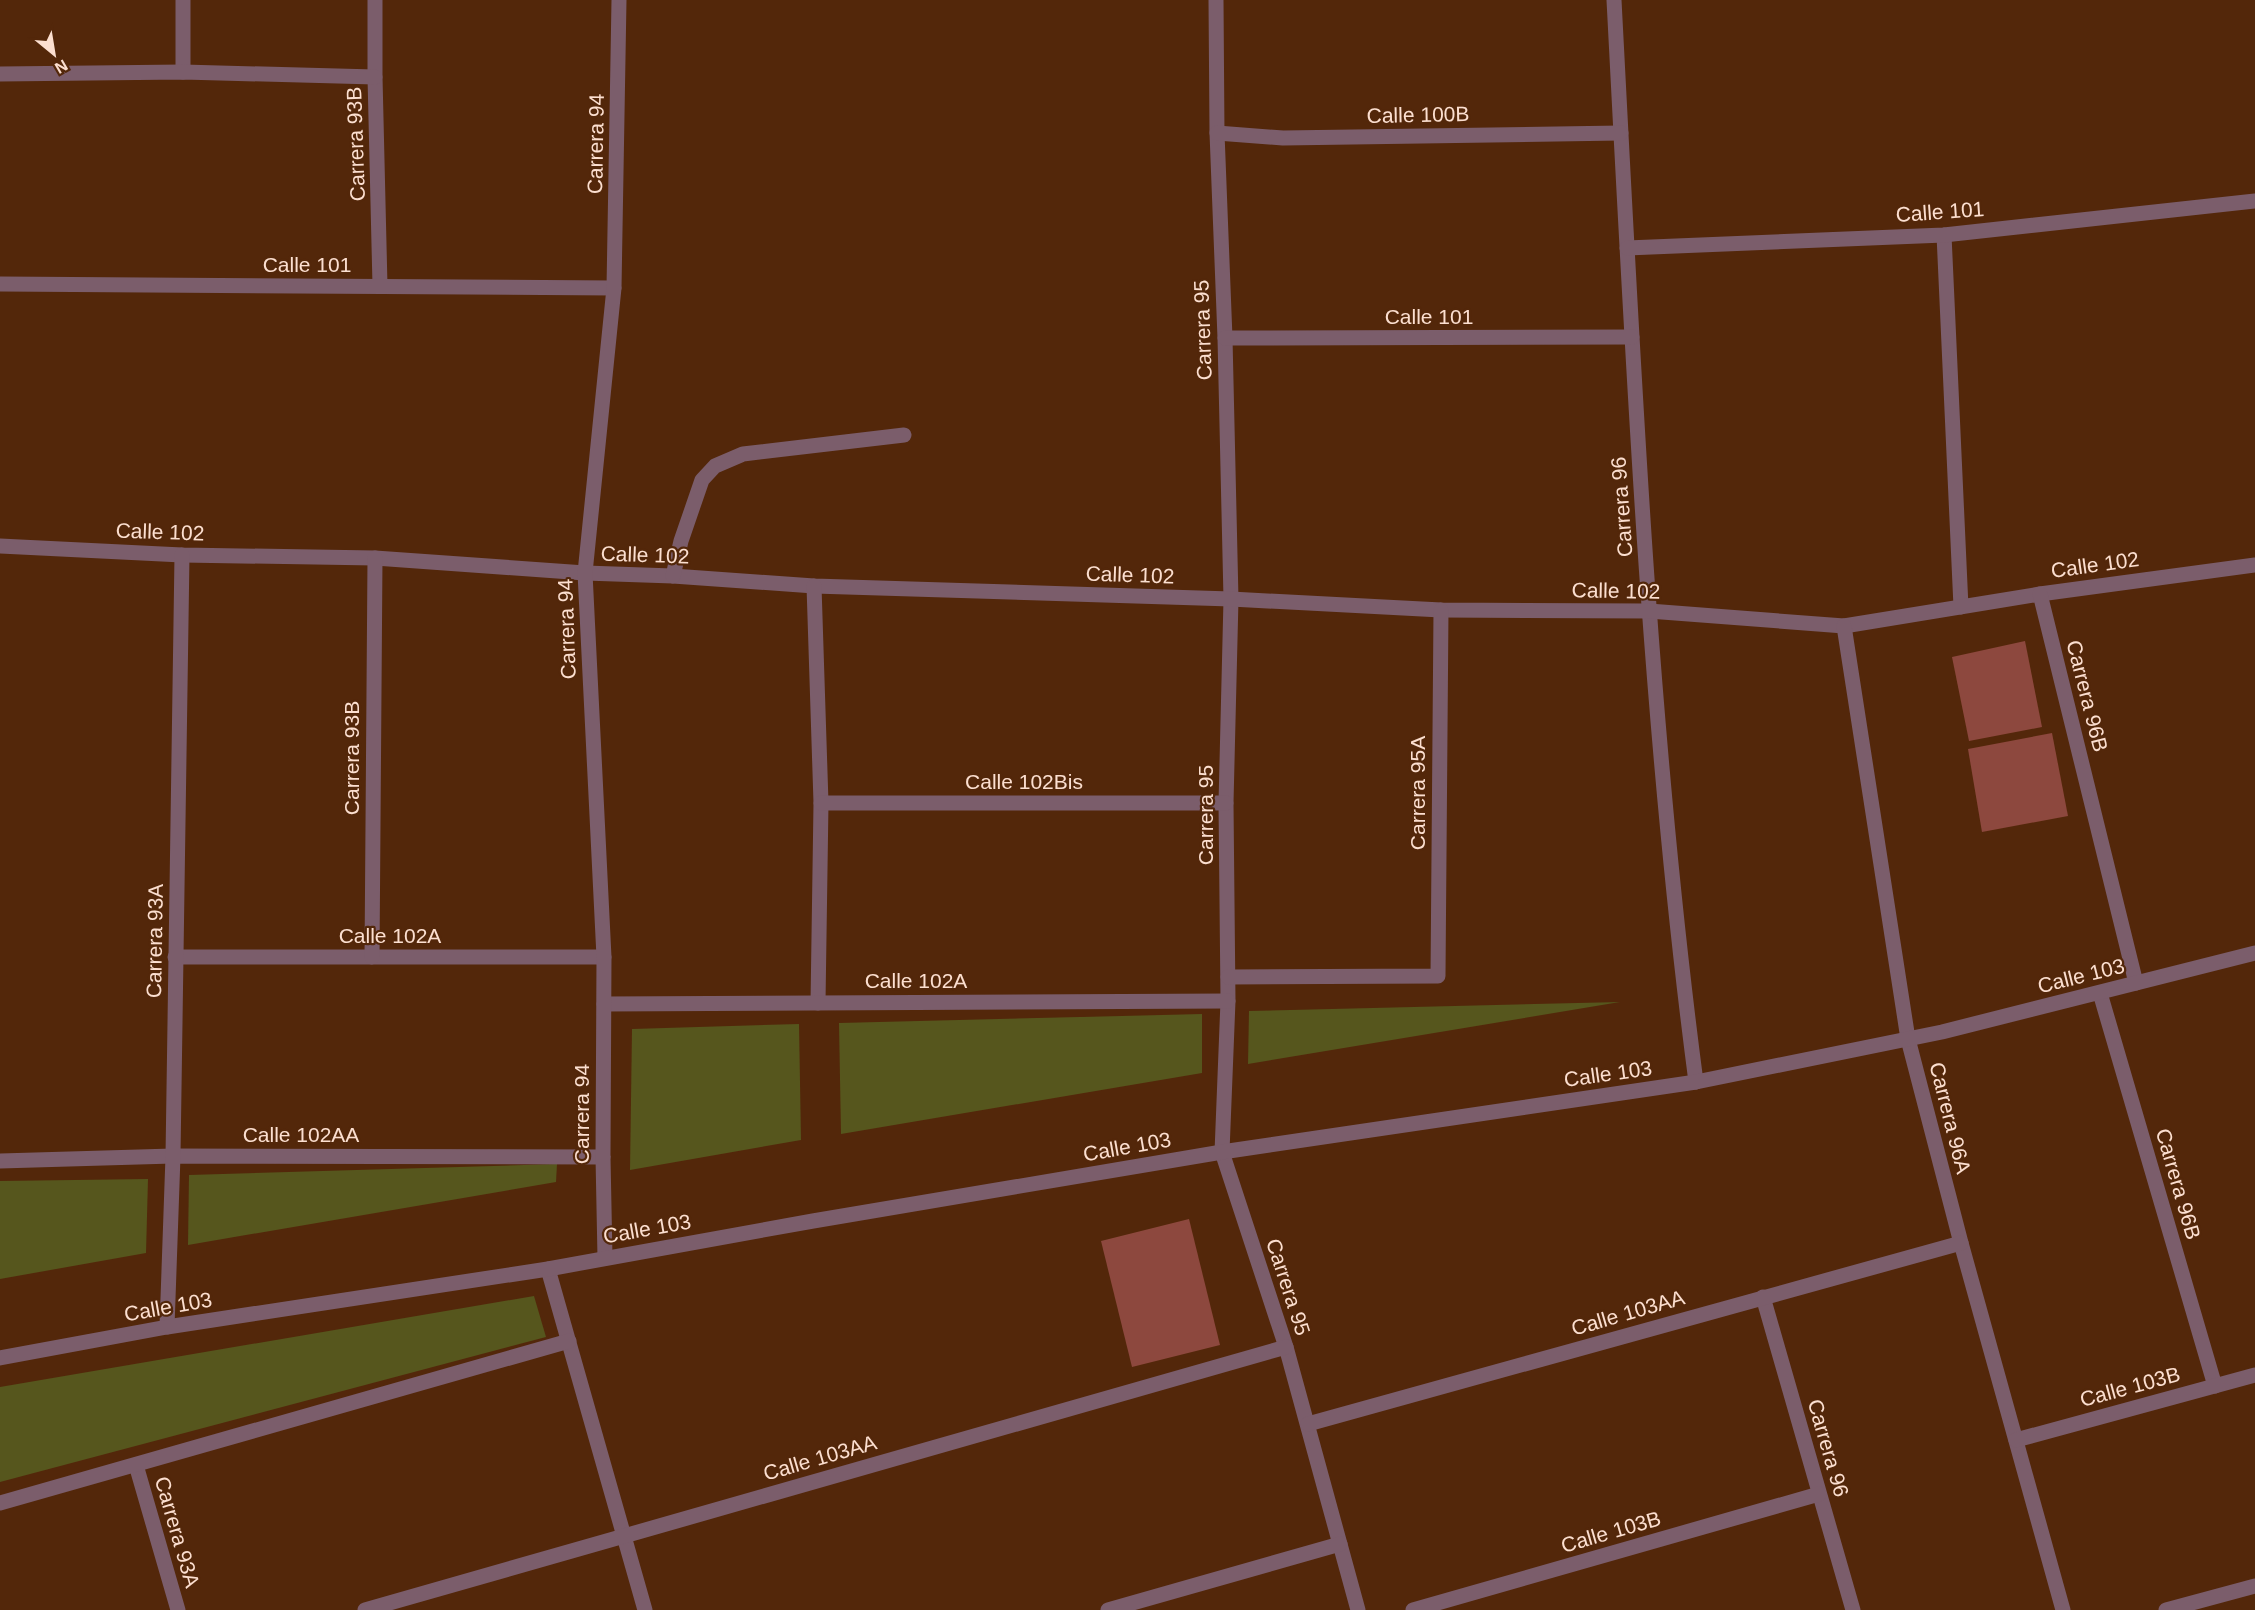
<svg xmlns="http://www.w3.org/2000/svg" width="2255" height="1610" font-family="Arial,sans-serif">
  <rect width="100%" height="100%" fill="#53270a"/>
  <g fill="#56561d">
    <path d="M1620 1002 1248 1064 1249 1011Z"/>
    <path d="M1202 1014V1073L841 1134 839 1023Z"/>
    <path d="M799 1024 801 1140 630 1170 632 1029Z"/>
    <path d="M557 1164 556 1182 188 1245 189 1175Z"/>
    <path d="M148 1179 146 1253 0 1279V1181Z"/>
    <path d="M534 1296 546 1337 0 1482V1387Z"/>
  </g>
  <g fill="#8d483e">
    <path d="M2025 641 2042 727 1969 741 1952 657Z"/>
    <path d="M2052 733 2068 816 1982 832 1968 749Z"/>
    <path d="M1189 1219 1220 1345 1132 1367 1101 1241Z"/>
  </g>
  <g fill="none" stroke-linecap="round" stroke-linejoin="round">
    <g stroke="#7b5d6b" stroke-width="15">
      <path d="M375 0V77L380 286"/>
      <path d="M1216 0 1217 133 1225 338 1231 599 1226 803 1228 1001 1222 1152 1286 1347 1358 1610"/>
      <path d="M1614 0C1633 361 1649 724 1696 1082"/>
      <path d="M183 72V0"/>
      <path d="M0 74 183 72 375 77"/>
      <path d="M1217 133 1283 138 1621 133"/>
      <path d="M1944 235 1961 607"/>
      <path d="M1627 248 1944 235 2255 201"/>
      <path d="M0 284 614 288"/>
      <path d="M1225 338 1632 337"/>
      <path d="M0 546 182 555 375 558 585 573 673 576 814 586 1231 599 1441 610 1649 611 1844 626 2040 594 2255 565"/>
      <path d="M673 576 681 541 702 480 715 466 743 454 904 435"/>
      <path d="M814 586 821 803 818 1003"/>
      <path d="M2040 594 2136 983"/>
      <path d="M1844 626 1908 1039 1961 1243 2063 1610"/>
      <path d="M821 803H1226"/>
      <path d="M175 957H604"/>
      <path d="M372 957 375 558"/>
      <path d="M1228 977 1438 976 1441 610"/>
      <path d="M2100 993 2215 1386"/>
      <path d="M604 1004 1228 1001"/>
      <path d="M0 1161 173 1156 603 1157"/>
      <path d="M605 1258 603 1157 604 957 585 573 614 288 619 0"/>
      <path d="M548 1269 645 1610"/>
      <path d="M1763 1297 1853 1610"/>
      <path d="M167 1327 173 1156 182 555"/>
      <path d="M0 1358 167 1327 548 1269 813 1221 1222 1152 1696 1082 1942 1032 2255 953"/>
      <path d="M1308 1424 1961 1243"/>
      <path d="M2016 1440 2255 1375"/>
      <path d="M136 1465 178 1610"/>
      <path d="M0 1503 569 1341"/>
      <path d="M365 1610 1286 1347"/>
      <path d="M1108 1610 1340 1544"/>
      <path d="M1413 1610 1819 1494"/>
      <path d="M2166 1610 2255 1586"/>
    </g>
  </g>
  <g text-anchor="middle" stroke-width="4.5" stroke-linejoin="round" paint-order="stroke">
    <g font-size="21" fill="#fcdfd0" stroke="#53270a">
      <text transform="translate(1418 115) rotate(-1)" y="7">Calle 100B</text>
      <text transform="translate(356 144) rotate(-92)" y="7">Carrera 93B</text>
      <text transform="translate(596 144) rotate(-89)" y="7">Carrera 94</text>
      <text transform="translate(1940 212) rotate(-4)" y="7">Calle 101</text>
      <text x="307" y="272">Calle 101</text>
      <text x="1429" y="324">Calle 101</text>
      <text transform="translate(1203 330) rotate(-92)" y="7">Carrera 95</text>
      <text transform="translate(1622 507) rotate(-94)" y="7">Carrera 96</text>
      <text transform="translate(160 532) rotate(2)" y="7">Calle 102</text>
      <text transform="translate(645 555) rotate(2)" y="7">Calle 102</text>
      <text transform="translate(2095 565) rotate(-8)" y="7">Calle 102</text>
      <text transform="translate(1130 575) rotate(2)" y="7">Calle 102</text>
      <text transform="translate(1616 591) rotate(1)" y="7">Calle 102</text>
      <text transform="translate(567 629) rotate(-92)" y="7">Carrera 94</text>
      <text transform="translate(2087 696) rotate(76)" y="7">Carrera 96B</text>
      <text transform="translate(352 758) rotate(-90)" y="7">Carrera 93B</text>
      <text x="1024" y="789">Calle 102Bis</text>
      <text transform="translate(1418 793) rotate(-90)" y="7">Carrera 95A</text>
      <text transform="translate(1206 815) rotate(-90)" y="7">Carrera 95</text>
      <text x="390" y="943">Calle 102A</text>
      <text transform="translate(155 941) rotate(-89)" y="7">Carrera 93A</text>
      <text transform="translate(2081 976) rotate(-14)" y="7">Calle 103</text>
      <text x="916" y="988">Calle 102A</text>
      <text transform="translate(1608 1074) rotate(-8)" y="7">Calle 103</text>
      <text transform="translate(582 1114) rotate(-90)" y="7">Carrera 94</text>
      <text transform="translate(1950 1118) rotate(76)" y="7">Carrera 96A</text>
      <text x="301" y="1142">Calle 102AA</text>
      <text transform="translate(1127 1147) rotate(-10)" y="7">Calle 103</text>
      <text transform="translate(2178 1184) rotate(74)" y="7">Carrera 96B</text>
      <text transform="translate(647 1229) rotate(-10)" y="7">Calle 103</text>
      <text transform="translate(1288 1287) rotate(72)" y="7">Carrera 95</text>
      <text transform="translate(168 1307) rotate(-10)" y="7">Calle 103</text>
      <text transform="translate(1628 1313) rotate(-16)" y="7">Calle 103AA</text>
      <text transform="translate(2130 1387) rotate(-15)" y="7">Calle 103B</text>
      <text transform="translate(1828 1448) rotate(74)" y="7">Carrera 96</text>
      <text transform="translate(820 1458) rotate(-16)" y="7">Calle 103AA</text>
      <text transform="translate(177 1532) rotate(74)" y="7">Carrera 93A</text>
      <text transform="translate(1611 1532) rotate(-16)" y="7">Calle 103B</text>
    </g>
  </g>
  <g transform="translate(54 54) rotate(150)" stroke="#53270a" stroke-width="4.5" paint-order="stroke">
  <path d="M0-4.5L10 22L0 15L-10 22Z" fill="#fcdfd0"/>
  <text y="-9" font-size="16" font-weight="bold" text-anchor="middle" fill="#fcdfd0">N</text>
  </g>
</svg>
